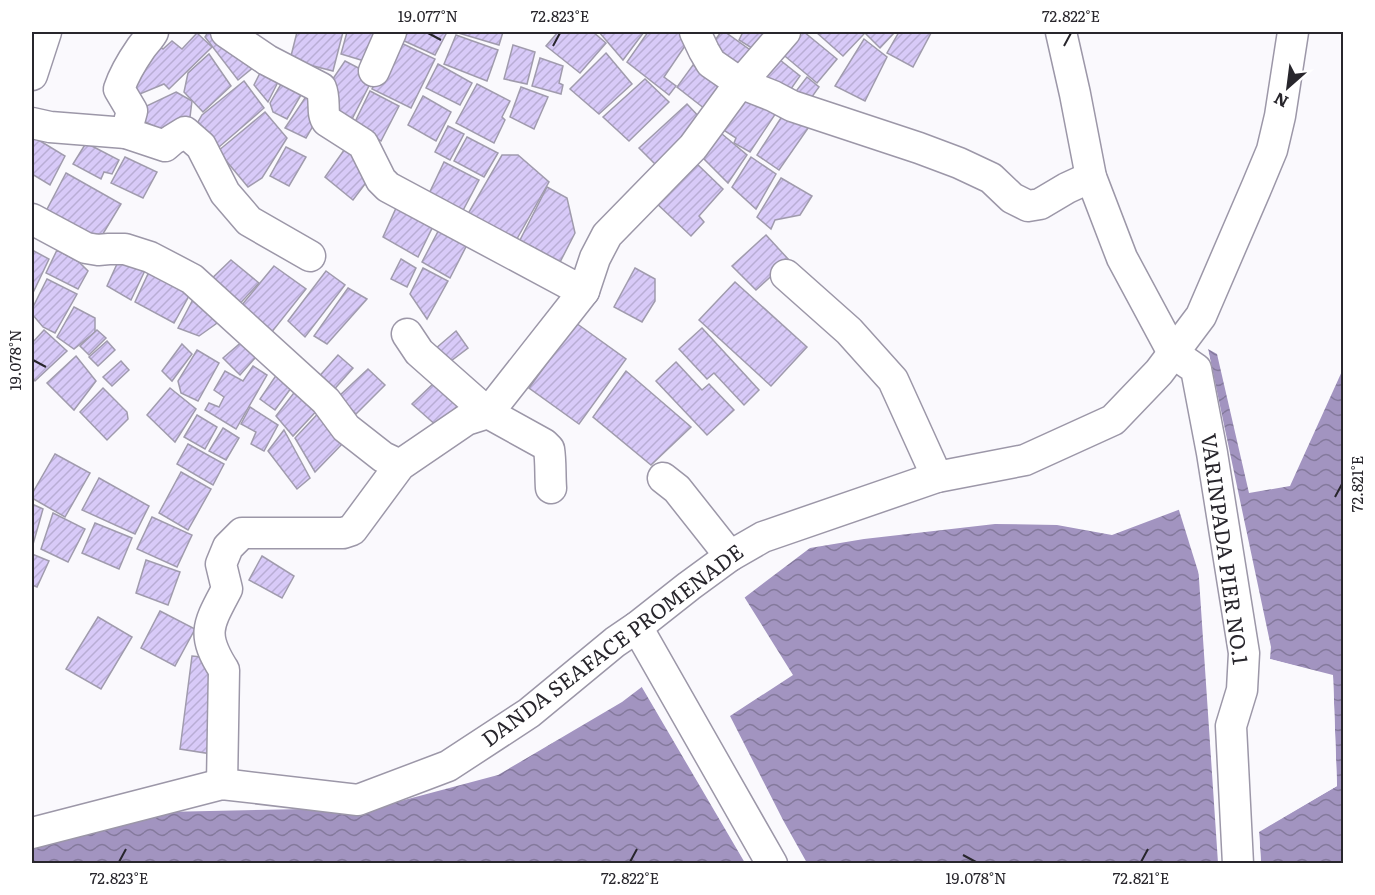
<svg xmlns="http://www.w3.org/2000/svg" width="1375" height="895" font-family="Literata,serif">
  <defs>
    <pattern id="water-waves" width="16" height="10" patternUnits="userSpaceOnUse" patternTransform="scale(1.5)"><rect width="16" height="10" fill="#a294c0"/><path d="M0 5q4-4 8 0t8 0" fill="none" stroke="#84799c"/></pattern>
    <pattern id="building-hatch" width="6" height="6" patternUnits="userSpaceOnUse" patternTransform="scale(1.5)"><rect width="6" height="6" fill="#d8caf8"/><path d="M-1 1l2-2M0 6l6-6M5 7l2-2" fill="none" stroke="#b9add5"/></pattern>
  </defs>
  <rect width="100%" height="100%" fill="#faf9fd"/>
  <g fill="url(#water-waves)">
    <path d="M1208 349 1217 354 1249 493 1290 486 1343 369V863H1261L1259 832 1337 786 1333 676 1270 659 1271 647Z"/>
    <path d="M1194 504 1218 863H794L683 647 744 598 810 548 864 539 995 524 1057 525 1112 535Z"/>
    <path d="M647 683 748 863 32 864V841L116 813 306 809 348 815 498 775 622 702Z"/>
  </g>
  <g fill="#faf9fd">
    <path d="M1208 349 1256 590 1205 351Z"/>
    <path d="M1194 501 1197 504 1202 584 1178 507Z"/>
    <path d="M743 595 793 675 730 716 783 820 807 863 791 864 711 722 680 648 681 645Z"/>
    <path d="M1268 649 1270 659 1333 675 1337 786 1259 831 1261 863 1258 864 1257 830 1334 784 1331 742 1330 678 1268 662 1267 659Z"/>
    <path d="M645 681 649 682 650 687 751 864 745 863 640 684Z"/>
  </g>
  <g fill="url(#building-hatch)" stroke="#a09bad" stroke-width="1.5">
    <path d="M208 32H217L260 62 238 80 205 37Z"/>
    <path d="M297 32H343L333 71 290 60Z"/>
    <path d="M347 32H380L371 63 341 54Z"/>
    <path d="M403 32H447L435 55 400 39Z"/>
    <path d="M455 32H503L499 45Z"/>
    <path d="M558 32H593L606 43 580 73 546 46Z"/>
    <path d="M599 32H644L623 60Z"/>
    <path d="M648 32H689L693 34 664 77 676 86 669 95 627 62Z"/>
    <path d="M721 32H725L753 52 735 75 708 50Z"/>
    <path d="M743 32H775L755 50 739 40Z"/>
    <path d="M795 32H804L837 59 817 83 780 52Z"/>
    <path d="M816 32H861L864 34 843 56Z"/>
    <path d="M864 32H895L880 48Z"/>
    <path d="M899 32H929L931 33 913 67 887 53Z"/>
    <path d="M197 33 212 47 169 89 164 84 140 94 127 83 154 42 163 49 172 41 182 49Z"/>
    <path d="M456 35 498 50 487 81 444 64Z"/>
    <path d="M864 39 887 57 865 101 835 86Z"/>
    <path d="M397 41 435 59 411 108 372 89Z"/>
    <path d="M513 45 535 52 527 84 504 79Z"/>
    <path d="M606 53 632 84 599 114 570 89Z"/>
    <path d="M209 54 231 86 203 112 184 92 188 73Z"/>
    <path d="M775 56 800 76 784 99 756 77Z"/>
    <path d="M540 58 563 66 559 83 563 85 561 94 532 86Z"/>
    <path d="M345 61 374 76 350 123 326 111V89Z"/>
    <path d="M265 63 282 74 268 102 254 85Z"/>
    <path d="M438 64 472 83 460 105 426 88Z"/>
    <path d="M693 65 729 94 714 116 677 87Z"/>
    <path d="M288 72 308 83 287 119 273 112 270 103Z"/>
    <path d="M807 77 819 87 804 108 790 99Z"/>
    <path d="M645 79 669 102 629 141 603 117Z"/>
    <path d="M244 81 264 108 219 147 198 122 202 115Z"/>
    <path d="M477 84 510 101 502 117 505 120 494 143 456 123Z"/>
    <path d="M748 86 780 107 750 152 734 143 736 138 719 127Z"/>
    <path d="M521 87 548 97 534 129 510 117Z"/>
    <path d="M311 89 321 112 306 138 285 128Z"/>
    <path d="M370 91 399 106 381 141 353 126Z"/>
    <path d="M176 92 192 101 189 125 174 136 133 116 136 111Z"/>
    <path d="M423 96 451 112 436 141 408 125Z"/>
    <path d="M687 104 702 120 656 165 639 148Z"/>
    <path d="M788 107 813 121 779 170 757 155Z"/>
    <path d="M265 112 287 138 262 178 248 187 218 151Z"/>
    <path d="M448 126 464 134 450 160 435 152Z"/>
    <path d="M722 134 747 155 728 183 701 156Z"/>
    <path d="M32 136 65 156 50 185 32 174Z"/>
    <path d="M467 137 498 153 484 177 454 161Z"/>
    <path d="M86 143 119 160 112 174 104 172 101 179 73 164Z"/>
    <path d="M347 146 374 172 353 200 325 177Z"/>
    <path d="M286 147 306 157 289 186 270 176Z"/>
    <path d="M502 155H518L549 182 514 244 465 219Z"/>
    <path d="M125 157 157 172 143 198 111 183Z"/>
    <path d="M751 157 776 174 756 209 732 187Z"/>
    <path d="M444 162 479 180 460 216 427 198Z"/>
    <path d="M696 163 723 189 699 216 704 222 691 236 652 199Z"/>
    <path d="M66 173 121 204 98 242 43 217Z"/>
    <path d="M781 178 812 196 800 215 775 220 771 229 757 217Z"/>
    <path d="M547 187 567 198 575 233 558 266 518 244Z"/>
    <path d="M401 197 438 216 418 257 383 237Z"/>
    <path d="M444 220 472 235 450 278 422 262Z"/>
    <path d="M766 235 789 260 756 290 732 266Z"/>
    <path d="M32 250 49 259 32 295Z"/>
    <path d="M57 250 79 262 88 271 78 289 46 273Z"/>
    <path d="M122 253 149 262 131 300 107 286Z"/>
    <path d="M401 259 416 268 407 287 391 279Z"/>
    <path d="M231 260 259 283 234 310 205 285Z"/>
    <path d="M153 263 195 285 174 323 135 302Z"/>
    <path d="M274 266 306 289 271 333 241 306Z"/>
    <path d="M423 268 448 281 427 319 410 294Z"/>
    <path d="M635 268 655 279V301L642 322 614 307Z"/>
    <path d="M326 271 345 285 305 337 288 321Z"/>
    <path d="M47 279 77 294 55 333 43 327 32 314V309Z"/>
    <path d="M735 282 807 347 771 386 699 320Z"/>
    <path d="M348 288 367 299 327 344 314 336Z"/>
    <path d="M198 290 227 316 199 336 178 328Z"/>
    <path d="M74 307 95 318V332L74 349 57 337Z"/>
    <path d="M576 323 626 359 579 424 529 388Z"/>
    <path d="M702 328 759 390 744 405 714 373 707 379 679 349Z"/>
    <path d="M44 330 67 351 35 381 32 377V343Z"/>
    <path d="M97 330 106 338 89 355 80 346Z"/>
    <path d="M456 331 468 348 447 364 435 349Z"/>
    <path d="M244 340 262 350 240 375 223 358Z"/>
    <path d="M107 341 115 350 98 366 89 357Z"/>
    <path d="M182 344 192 354 172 381 162 371Z"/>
    <path d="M197 350 219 363 198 401 181 393 178 381Z"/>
    <path d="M338 355 353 368 331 393 316 380Z"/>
    <path d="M76 356 96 381 74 410 47 383Z"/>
    <path d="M121 361 129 370 112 386 103 377Z"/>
    <path d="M676 362 702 390 709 384 734 410 707 435 656 381Z"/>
    <path d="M253 366 267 375 236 429 205 410 209 403 219 407 224 397 214 390 225 371 243 381Z"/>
    <path d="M368 369 385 385 356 414 338 397Z"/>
    <path d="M279 371 294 384 275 410 260 399Z"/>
    <path d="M626 371 691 427 651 465 593 417Z"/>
    <path d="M435 382 459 404 438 427 412 404Z"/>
    <path d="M300 385 322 405 293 436 276 416Z"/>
    <path d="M103 388 127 412 128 419 107 440 80 412Z"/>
    <path d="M170 388 196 409 175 442 147 415Z"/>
    <path d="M326 405 348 438 315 472 295 438Z"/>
    <path d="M250 407 278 425 264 451 251 444 256 432 241 424Z"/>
    <path d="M197 415 217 427 205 449 184 437Z"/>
    <path d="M223 428 239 438 226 460 209 451Z"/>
    <path d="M284 430 310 478 297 489 268 451Z"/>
    <path d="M188 444 224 464 213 485 177 464Z"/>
    <path d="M55 454 90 473 65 517 32 498V494Z"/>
    <path d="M181 472 211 489 188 530 159 513Z"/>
    <path d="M99 478 149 506 135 534 82 510Z"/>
    <path d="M32 504 43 509 32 548Z"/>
    <path d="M53 513 85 529 68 562 41 549Z"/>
    <path d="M152 517 192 535 177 567 137 549Z"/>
    <path d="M95 523 132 538 119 569 82 553Z"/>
    <path d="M32 554 49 561 37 587 32 585Z"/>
    <path d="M262 556 294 576 282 598 249 580Z"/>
    <path d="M146 560 180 572 168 605 136 593Z"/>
    <path d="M160 611 195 629 175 666 141 648Z"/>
    <path d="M98 617 132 637 101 689 66 669Z"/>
    <path d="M192 656 210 658 212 754 180 749Z"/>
  </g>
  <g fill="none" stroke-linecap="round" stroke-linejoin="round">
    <defs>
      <g id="minor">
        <path d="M226 32 267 60 321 88C326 100 321 113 327 121L363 144 381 180 388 187 569 284 584 291"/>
        <path d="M695 32 704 51 711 63 740 83 773 96 792 106 919 148 959 163 991 178 1012 198 1028 206 1040 204 1067 188 1091 177"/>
        <path d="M1061 32 1075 94 1091 177 1122 258 1173 353 1196 369 1212 453 1244 653 1242 690 1231 726 1238 864"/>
        <path d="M374 71 391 32"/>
        <path d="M32 75 46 32"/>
        <path d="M32 123 50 127 126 133 165 146 172 140 185 132 201 146 225 193 249 221 310 256"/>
        <path d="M126 133 132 111 119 89C124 74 132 61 141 48 145 42 150 38 153 32"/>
        <path d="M32 219 86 248 98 250 109 249H125L150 257 192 279 326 401 346 428 383 457 400 465"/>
        <path d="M786 275 849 331 893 380 937 477"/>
        <path d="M407 334 419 352 488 413 544 444 549 449C551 462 550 474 551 488"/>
        <path d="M663 478 677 489 730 556"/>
        <path d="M637 627 772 864"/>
        <path d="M222 784 224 670C201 634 208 625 227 589L221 564 228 547 242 533H343L352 530 400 465 466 420 488 413 584 291 595 258 607 235 693 147 734 91 785 32"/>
        <path d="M32 833 222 784 358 800 448 766 529 713 615 642 637 627 689 586 730 556 763 537 937 477 1025 460 1113 420 1159 372 1201 316 1257 186 1272 150 1280 116 1293 32"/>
      </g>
    </defs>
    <use href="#minor" stroke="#9c97a8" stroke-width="33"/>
    <use href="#minor" stroke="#fff" stroke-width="30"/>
  </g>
  <path fill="none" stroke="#28262c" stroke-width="2" d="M428 33 441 40M553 46 560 33M1064 46 1071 33M33 360 46 367M1335 497 1342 484M963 855 976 862M119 862 126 849M630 862 637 849M1141 862 1148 849"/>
  <g text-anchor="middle" stroke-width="4.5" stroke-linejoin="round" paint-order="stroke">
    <g font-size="21" fill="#28262c" stroke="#fff">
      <text transform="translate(1224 549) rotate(82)" y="7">VARINPADA PIER NO.1</text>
      <text transform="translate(613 646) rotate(-37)" y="7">DANDA SEAFACE PROMENADE</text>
    </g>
  </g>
  <rect width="1375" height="895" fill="none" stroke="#ffffff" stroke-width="66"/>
  <g transform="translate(1288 87) rotate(208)" stroke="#ffffff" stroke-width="4.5" paint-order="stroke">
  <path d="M0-4.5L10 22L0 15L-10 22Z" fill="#28262c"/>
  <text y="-9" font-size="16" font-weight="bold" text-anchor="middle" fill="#28262c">N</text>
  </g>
  <rect x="33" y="33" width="1309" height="829" fill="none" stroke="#28262c" stroke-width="2"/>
  <g font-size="15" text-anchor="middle" fill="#28262c">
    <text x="428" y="22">19.077°N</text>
    <text x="560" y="22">72.823°E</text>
    <text x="1071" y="22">72.822°E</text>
    <text transform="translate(16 360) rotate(-90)" y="5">19.078°N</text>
    <text transform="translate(1358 484) rotate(-90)" y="5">72.821°E</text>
    <text x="119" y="884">72.823°E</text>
    <text x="630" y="884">72.822°E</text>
    <text x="976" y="884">19.078°N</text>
    <text x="1141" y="884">72.821°E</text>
  </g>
</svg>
